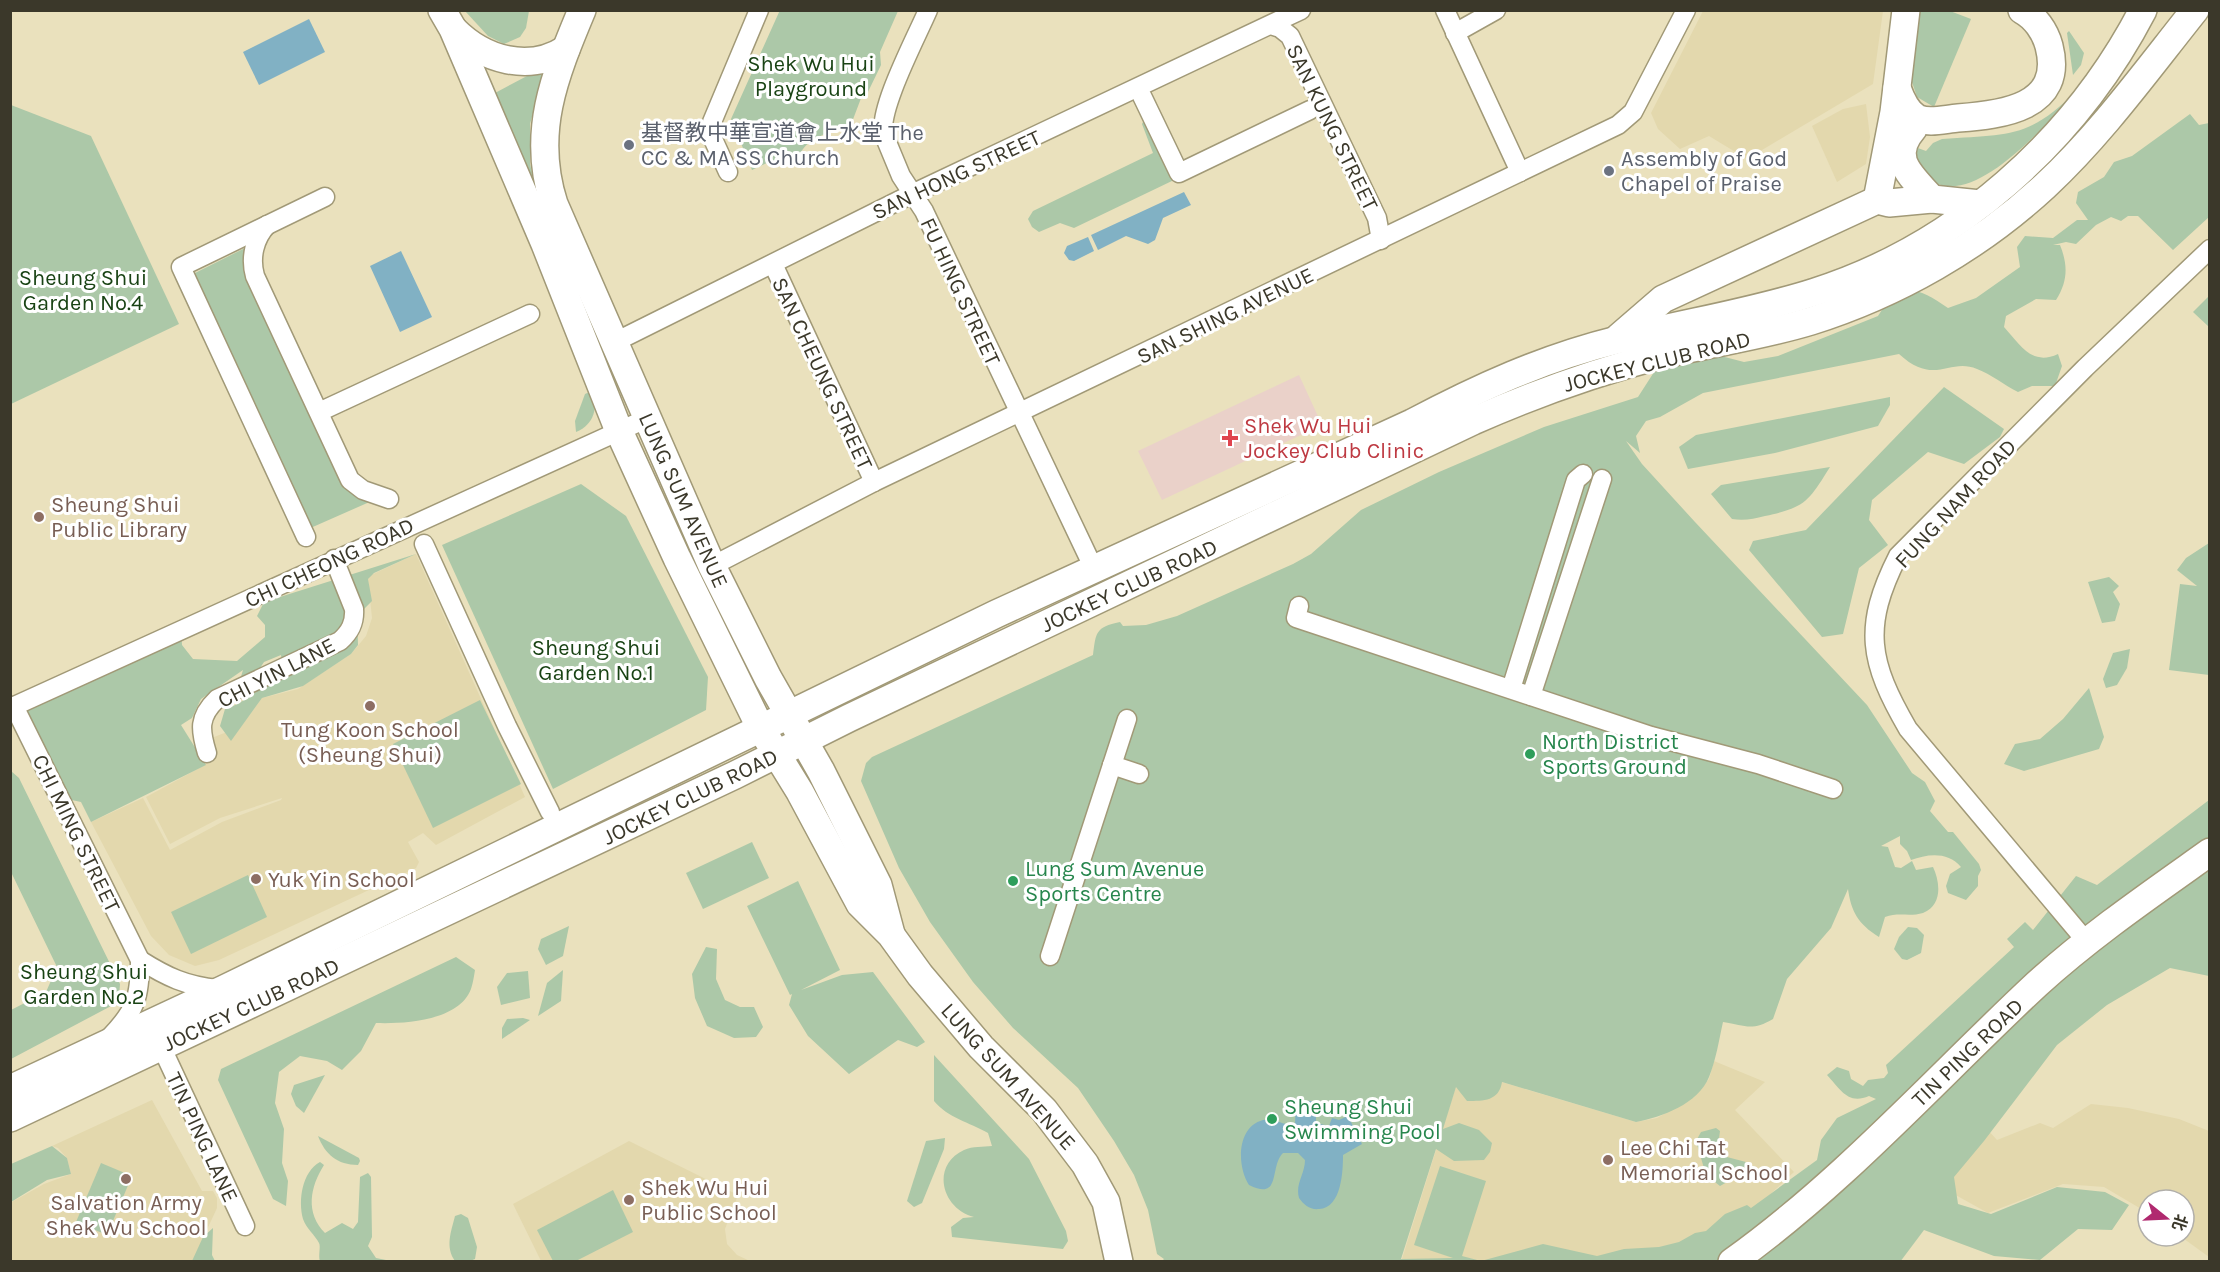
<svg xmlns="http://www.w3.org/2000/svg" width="2220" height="1272" font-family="Karla,'Noto Sans SC',sans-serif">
  <rect width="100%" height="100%" fill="#eae1bd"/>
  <g fill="#e3d8ad">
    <path d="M1703 11H1883L1873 84 1747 159 1709 136 1680 149 1658 129 1651 113Z"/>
    <path d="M1866 104 1870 137 1866 164 1837 182 1812 126 1843 109Z"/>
    <path d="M416 554 525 797 436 845 423 833 408 842 419 862 416 868 219 960 195 966 169 955 151 936 91 822 143 798 170 850 222 822 281 800 282 798 220 818 170 844 146 797 205 765 196 744 227 732 231 740 262 698 298 689 351 654 366 636 372 618 368 579 371 575Z"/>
    <path d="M1714 1061 1765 1082 1735 1110 1794 1172 1762 1202 1725 1228 1644 1262H1401L1461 1070 1636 1122 1657 1118 1694 1097 1709 1079Z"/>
    <path d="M152 1100 202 1191H213L217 1198V1208L192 1262 11 1261 10 1203 44 1184 71 1174 67 1158 58 1148 52 1146Z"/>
    <path d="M2091 1104 2128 1108 2179 1119 2209 1131V1257L2180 1236H2184V1200H2148V1213L2104 1187 2063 1184 1988 1213 1943 1188 1986 1128 1997 1140 2040 1123 2053 1128Z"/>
    <path d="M629 1141 738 1195 725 1229 727 1244 737 1255 750 1261H541L513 1204Z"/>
  </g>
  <path fill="#ead1c9" d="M1299 375 1322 425 1162 500 1138 451Z"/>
  <g fill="#acc8a8">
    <path d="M780 10 898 11 880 52 881 65 867 94 863 93 852 122C839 128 824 133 812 141 797 150 804 159 778 166L771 161 752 170 731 119Z"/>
    <path d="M465 11H529L526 28 520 37 504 44 488 36Z"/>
    <path d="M1920 11H1950L1971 19 1934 107 1917 97 1911 79Z"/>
    <path d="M2069 31 2084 53 2081 65 2073 75 2067 33Z"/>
    <path d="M546 66 530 124V164L534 181 531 182 495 93Z"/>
    <path d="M2078 89C2053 118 1981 202 1938 184 1921 176 1917 165 1915 147L1926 151 1933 143 1942 139C2007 134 2029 140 2078 89Z"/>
    <path d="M11 105 91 136 179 324 11 404Z"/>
    <path d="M2190 114 2199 125 2209 123V217L2173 250 2138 216H2128L2121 221 2111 217 2096 225 2076 244 2066 242 2053 245H2060C2068 265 2068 281 2056 300L2036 299 2006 316 2004 327C2021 346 2032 366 2058 354L2062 366 2055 386H2032L2018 392C2004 385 1991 374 1977 369 1949 357 1935 387 1899 354L1703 393 1660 417 1646 421 1636 436 1640 453 1626 441 1642 464 1695 522 1867 705 1912 773 1925 782 1935 801 1930 811 1948 832H1953L1979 864 1981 870 1978 876V886L1966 900 1948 893 1946 886 1950 874 1961 867C1948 851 1927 854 1911 860L1907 851 1900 844V836L1881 846 1888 847 1895 867 1901 868 1912 861 1916 870 1933 867C1940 882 1943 905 1923 913 1910 917 1898 912 1885 917L1879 937C1858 924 1851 911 1848 889L1831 928 1787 979 1773 1019C1751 1032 1745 1025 1723 1022 1719 1040 1716 1060 1709 1077 1698 1104 1662 1117 1636 1122L1502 1082C1499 1101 1484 1101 1467 1101L1456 1087 1443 1129 1459 1123 1479 1130 1492 1143 1490 1152 1484 1160 1454 1161 1436 1149 1401 1259 1453 1258 1414 1245 1440 1166 1486 1181 1462 1256 1481 1261 1543 1244 1597 1256 1624 1249 1659 1247 1679 1242 1695 1233 1706 1231 1725 1214 1747 1205 1751 1208 1817 1160 1821 1140 1837 1118 1876 1099 1869 1096C1848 1105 1841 1090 1827 1075L1837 1067 1849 1071 1851 1079 1863 1086 1868 1080 1884 1078 1888 1073 1886 1065 2014 947 2007 939 2025 922 2033 930 2076 876 2097 885 2209 800V976L2170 968 2107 1005 2057 1045 1984 1141 1954 1177 1958 1204 1991 1214 2057 1187 2105 1192 2129 1205 2112 1230 2078 1229 2040 1260 1994 1256 1924 1230 1900 1262 1162 1261 1164 1259 1157 1254 1148 1210 1134 1175 1114 1141 1078 1088 1013 1028 973 982 930 922 899 868 861 781 866 763 872 757 1093 655C1096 633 1095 627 1120 622L1123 626 1146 625 1177 616 1293 564 1311 554 1361 510 1439 472 1544 427 1638 397 1656 369 1717 355 1744 362 1778 356 1878 316C1901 280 1917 287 1948 308L1976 298 2020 267 2017 247 2025 236 2053 238 2077 220H2088L2076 203 2078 192 2104 177 2114 162 2132 156Z"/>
    <path d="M1146 116H1163L1174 180 1074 228 1060 223 1039 232 1032 227 1028 219 1033 211 1153 153 1142 124Z"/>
    <path d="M245 248 248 279 346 484 374 500 306 530 189 276Z"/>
    <path d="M2209 296V327L2193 312Z"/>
    <path d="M1944 387 2004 429 2000 437 1964 464 1928 452 1872 500 1869 520 1888 545 1859 568 1843 634 1822 637 1749 550 1753 541 1806 530Z"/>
    <path d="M594 390C597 408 595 424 576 432L575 421 585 394Z"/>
    <path d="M1890 397V405L1878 426 1775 453 1688 469 1679 447 1696 435Z"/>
    <path d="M1830 467C1808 502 1806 507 1765 516 1753 519 1744 521 1732 519L1711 494 1721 485Z"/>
    <path d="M581 484 626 516 708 677 706 710 553 789 442 545Z"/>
    <path d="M2209 543V675L2169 670 2180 584 2197 586 2177 570 2186 558Z"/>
    <path d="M416 554 374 573 368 579 372 601 357 616 358 645 351 654 303 686 262 698 231 741 220 726 225 709C242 705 267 683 283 672L281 655 264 662 254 677 239 683 243 670 201 699 192 718 181 725 206 765 91 822 81 802 67 799 14 706 181 630 182 645 193 659 237 661 265 637V625L257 616 264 602Z"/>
    <path d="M2109 577 2119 586 2113 592 2120 604 2115 621 2102 623 2088 582Z"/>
    <path d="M2130 649 2127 668 2117 685 2106 688 2103 679 2113 653Z"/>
    <path d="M2089 688 2104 737 2099 749 2024 771 2004 764 2015 744 2040 739 2063 719Z"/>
    <path d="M480 700 521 784 433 828 393 744Z"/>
    <path d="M11 771 19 778 120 984 119 997 113 1005 11 1059V1010L46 992 57 967 11 872Z"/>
    <path d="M752 842 769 878 703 909 686 873Z"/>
    <path d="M248 875 267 917 191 954 171 912Z"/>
    <path d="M798 881 840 970 801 990 842 975 873 972 925 1042 917 1047 898 1040 849 1074 808 1036 789 1005 792 994 790 995 747 906Z"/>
    <path d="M569 926 563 956 546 965 538 949 541 939Z"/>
    <path d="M1908 927 1917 928 1924 935 1921 953 1907 960 1902 959 1894 949 1899 937Z"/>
    <path d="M706 947 717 949 716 979 725 1000 740 1007H754L763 1027 756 1037 734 1038 707 1026 695 998 692 974Z"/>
    <path d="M456 957 475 970C474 976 473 983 471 989 459 1021 404 1024 376 1023L361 1051 342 1070 327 1061 300 1056 279 1072 275 1103 284 1129 282 1163 288 1181 286 1206 273 1199 218 1080 221 1069Z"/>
    <path d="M563 970 561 1001 538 1016 547 983Z"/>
    <path d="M528 971 530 998 501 1005 497 987 507 973Z"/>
    <path d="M523 1018 530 1020 502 1039V1028L507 1019Z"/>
    <path d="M934 1055 1029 1159 1066 1231 1068 1241 1063 1249 952 1237 951 1227 963 1218 974 1217C942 1209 930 1166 964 1150 973 1146 983 1147 992 1146L988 1133C969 1122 948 1118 934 1101Z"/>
    <path d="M325 1075 304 1113 296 1106 291 1094 294 1085Z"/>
    <path d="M1716 1128 1720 1131 1718 1146 1727 1157 1746 1162 1743 1173 1720 1186 1706 1175 1696 1141 1701 1132Z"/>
    <path d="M318 1136 359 1158 360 1161 358 1165C337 1165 325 1154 318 1136Z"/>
    <path d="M945 1138 944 1149 922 1203 914 1207 907 1201 926 1141Z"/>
    <path d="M52 1146 67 1158 71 1174 47 1180 11 1202V1164Z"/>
    <path d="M320 1162 324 1165C310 1187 305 1213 325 1233L342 1223 353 1229 358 1222 360 1177 368 1173 371 1177 372 1237 368 1246 376 1258 391 1261H320C318 1256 321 1246 319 1243 315 1235 306 1228 303 1219 298 1200 302 1172 320 1162Z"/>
    <path d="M101 1163 132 1176 107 1235 76 1222Z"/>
    <path d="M613 1190 633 1232 576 1261H553L537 1230Z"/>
    <path d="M461 1214 468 1218 477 1247 475 1259 470 1261H455C445 1247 451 1232 455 1216Z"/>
    <path d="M213 1228 212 1255 215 1261H192L203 1237Z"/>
  </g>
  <g fill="#81b1c4">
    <path d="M309 19 325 52 259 85 243 52Z"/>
    <path d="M1184 192 1191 205 1163 218 1155 240 1148 244 1126 236 1098 250 1091 235Z"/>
    <path d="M1088 237 1094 251 1074 261 1069 260 1064 253 1067 246Z"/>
    <path d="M401 251 432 317 400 332 370 266Z"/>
    <path d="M1296 1101H1316V1123L1329 1126 1332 1118 1339 1120 1348 1116 1362 1144 1343 1155C1343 1170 1342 1208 1319 1209 1310 1210 1304 1205 1299 1198 1295 1184 1305 1174 1305 1160L1298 1153H1283C1269 1167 1282 1201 1249 1185 1237 1167 1236 1127 1263 1120 1275 1117 1283 1127 1295 1124Z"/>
  </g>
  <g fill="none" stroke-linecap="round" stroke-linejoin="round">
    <defs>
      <g id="street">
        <path d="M928 10C917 36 877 111 884 135L901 176 924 211 1094 569"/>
        <path d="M1445 10 1520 172"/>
        <path d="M1271 25 1280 28 1290 36 1377 218 1381 240"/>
        <path d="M1455 33 1496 10"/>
        <path d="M1142 96 1179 173 1310 110"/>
        <path d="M728 172 713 139 712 122 759 10"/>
        <path d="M267 225C254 239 250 258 255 276L350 480 363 490 389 499"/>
        <path d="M773 264 874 482"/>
        <path d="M613 343 914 193 1301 10"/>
        <path d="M319 412 530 314"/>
        <path d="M306 537 181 267 325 197"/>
        <path d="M424 544 507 726 550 812"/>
        <path d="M712 566 874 482 1618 125 1633 112 1686 10"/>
        <path d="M1299 606 1296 618 1651 736 1758 764 1833 789"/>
        <path d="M1511 689 1576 480 1583 474"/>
        <path d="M1531 696 1602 479"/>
        <path d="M14 706 140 960C140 997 136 1010 110 1037"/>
        <path d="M10 708 648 418"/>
        <path d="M207 753C200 730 198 717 217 699L340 641C350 632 355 623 354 609L334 559"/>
        <path d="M1112 765 1139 774"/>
        <path d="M2086 941 1908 729C1869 662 1862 627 1898 556L2085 368 2210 249"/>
        <path d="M1050 956 1127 719"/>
        <path d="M140 960C167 977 186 986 218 989"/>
        <path d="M161 1046 245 1226"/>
      </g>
      <g id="secondary">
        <path d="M442 10 453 29 545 244 619 431 677 558 760 727 800 792 860 904 891 935 920 975 981 1047 1044 1110 1085 1164 1106 1202 1119 1262"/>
        <path d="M582 10C554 77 531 133 554 204L712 566 768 678 821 771 878 885 891 934"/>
        <path d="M454 30C484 60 529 73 566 49"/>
        <path d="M1897 88C1901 99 1906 112 1917 118 1928 124 1945 119 1958 118 2001 115 2065 108 2049 46 2045 31 2035 17 2022 10"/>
        <path d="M1913 129C1887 159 1913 177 1932 199"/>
        <path d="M1877 200 1894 112 1906 10"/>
        <path d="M1619 337 1663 299 1877 200 1889 203 1932 199 1980 204"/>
        <path d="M10 1089 224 989 996 614 1412 423C1478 388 1544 358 1617 340 1682 323 1750 313 1815 292 1956 247 2075 141 2143 10"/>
        <path d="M10 1118 735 775 849 718 1473 421C1534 394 1596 372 1661 355 1711 343 1762 336 1811 321 1897 294 1979 247 2045 186 2101 134 2147 70 2195 10"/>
        <path d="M1732 1262C1844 1182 1936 1078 2037 984 2091 935 2151 894 2210 852"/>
      </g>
    </defs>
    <use href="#street" stroke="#a19977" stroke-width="21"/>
    <use href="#secondary" stroke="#a19977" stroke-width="30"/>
    <use href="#street" stroke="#fff" stroke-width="18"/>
    <use href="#secondary" stroke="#fff" stroke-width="27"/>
  </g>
  <g fill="#6b7280" stroke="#fff" stroke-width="2">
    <circle cx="629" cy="145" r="6"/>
    <circle cx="1609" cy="171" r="6"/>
  </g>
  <path fill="#e0444e" stroke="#fff" stroke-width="2" d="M1227 429h6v6h6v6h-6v6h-6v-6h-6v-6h6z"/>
  <g fill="#8d6e63" stroke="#fff" stroke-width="2">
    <circle cx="39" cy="517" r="6"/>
    <circle cx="370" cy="706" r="6"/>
    <circle cx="256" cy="879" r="6"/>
    <circle cx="1608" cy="1160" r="6"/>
    <circle cx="126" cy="1179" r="6"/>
    <circle cx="629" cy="1200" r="6"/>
  </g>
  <g fill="#2e9e5b" stroke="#fff" stroke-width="2">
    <circle cx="1530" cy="754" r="6"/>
    <circle cx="1013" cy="881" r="6"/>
    <circle cx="1272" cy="1119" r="6"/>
  </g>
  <g text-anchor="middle" stroke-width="6" stroke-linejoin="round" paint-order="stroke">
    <g font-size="22" fill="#194314" stroke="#fff">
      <text x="811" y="71">Shek Wu Hui<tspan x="811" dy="25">Playground</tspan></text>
      <text x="83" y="285">Sheung Shui<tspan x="83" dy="25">Garden No.4</tspan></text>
      <text x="596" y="655">Sheung Shui<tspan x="596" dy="25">Garden No.1</tspan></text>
      <text x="84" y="979">Sheung Shui<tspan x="84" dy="25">Garden No.2</tspan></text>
    </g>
    <g font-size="22" fill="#3b382a" stroke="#fff">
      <text transform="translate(1333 127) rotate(64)" y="8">SAN KUNG STREET</text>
      <text transform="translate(956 174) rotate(-25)" y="8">SAN HONG STREET</text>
      <text transform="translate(961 291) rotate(65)" y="8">FU HING STREET</text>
      <text transform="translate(1225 315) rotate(-26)" y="8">SAN SHING AVENUE</text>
      <text transform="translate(1657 361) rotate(-14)" y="8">JOCKEY CLUB ROAD</text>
      <text transform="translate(823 373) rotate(65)" y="8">SAN CHEUNG STREET</text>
      <text transform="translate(684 500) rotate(66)" y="8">LUNG SUM AVENUE</text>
      <text transform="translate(1955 503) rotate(-47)" y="8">FUNG NAM ROAD</text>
      <text transform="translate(329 562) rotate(-25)" y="8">CHI CHEONG ROAD</text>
      <text transform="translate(1129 585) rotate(-25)" y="8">JOCKEY CLUB ROAD</text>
      <text transform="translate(276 672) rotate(-27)" y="8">CHI YIN LANE</text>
      <text transform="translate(690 796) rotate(-26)" y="8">JOCKEY CLUB ROAD</text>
      <text transform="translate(77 833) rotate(64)" y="8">CHI MING STREET</text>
      <text transform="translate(251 1004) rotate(-25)" y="8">JOCKEY CLUB ROAD</text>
      <text transform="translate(1967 1052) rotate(-44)" y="8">TIN PING ROAD</text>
      <text transform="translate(1009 1076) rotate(48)" y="8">LUNG SUM AVENUE</text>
      <text transform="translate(203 1137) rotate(65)" y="8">TIN PING LANE</text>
    </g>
    <g font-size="22" fill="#5b616d" stroke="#fff" text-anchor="start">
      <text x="641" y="140">基督教中華宣道會上水堂 The<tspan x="641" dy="25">CC &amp; MA SS Church</tspan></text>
      <text x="1621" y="166">Assembly of God<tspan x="1621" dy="25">Chapel of Praise</tspan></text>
    </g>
    <g font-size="22" fill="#be3a42" stroke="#fff" text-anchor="start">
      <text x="1244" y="433">Shek Wu Hui<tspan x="1244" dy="25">Jockey Club Clinic</tspan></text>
    </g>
    <g font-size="22" fill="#785e54" stroke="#fff" text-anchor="start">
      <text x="51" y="512">Sheung Shui<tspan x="51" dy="25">Public Library</tspan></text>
      <text x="370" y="737" text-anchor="middle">Tung Koon School<tspan x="370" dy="25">(Sheung Shui)</tspan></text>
      <text x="268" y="887">Yuk Yin School</text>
      <text x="1620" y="1155">Lee Chi Tat<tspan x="1620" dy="25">Memorial School</tspan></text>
      <text x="641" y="1195">Shek Wu Hui<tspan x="641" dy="25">Public School</tspan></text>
      <text x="126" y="1210" text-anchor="middle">Salvation Army<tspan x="126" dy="25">Shek Wu School</tspan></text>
    </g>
    <g font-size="22" fill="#27864d" stroke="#fff" text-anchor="start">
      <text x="1542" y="749">North District<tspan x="1542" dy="25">Sports Ground</tspan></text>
      <text x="1025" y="876">Lung Sum Avenue<tspan x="1025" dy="25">Sports Centre</tspan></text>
      <text x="1284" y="1114">Sheung Shui<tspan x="1284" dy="25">Swimming Pool</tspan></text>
    </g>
  </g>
  <rect width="2220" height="1272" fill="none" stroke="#3b382a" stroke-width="24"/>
  <g transform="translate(2166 1218) rotate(108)"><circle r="28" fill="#ffffff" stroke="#b1afaa" stroke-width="1.5"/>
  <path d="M0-4.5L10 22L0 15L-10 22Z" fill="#b0296f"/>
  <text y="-9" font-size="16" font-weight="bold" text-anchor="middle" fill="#3b382a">北</text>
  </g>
</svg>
